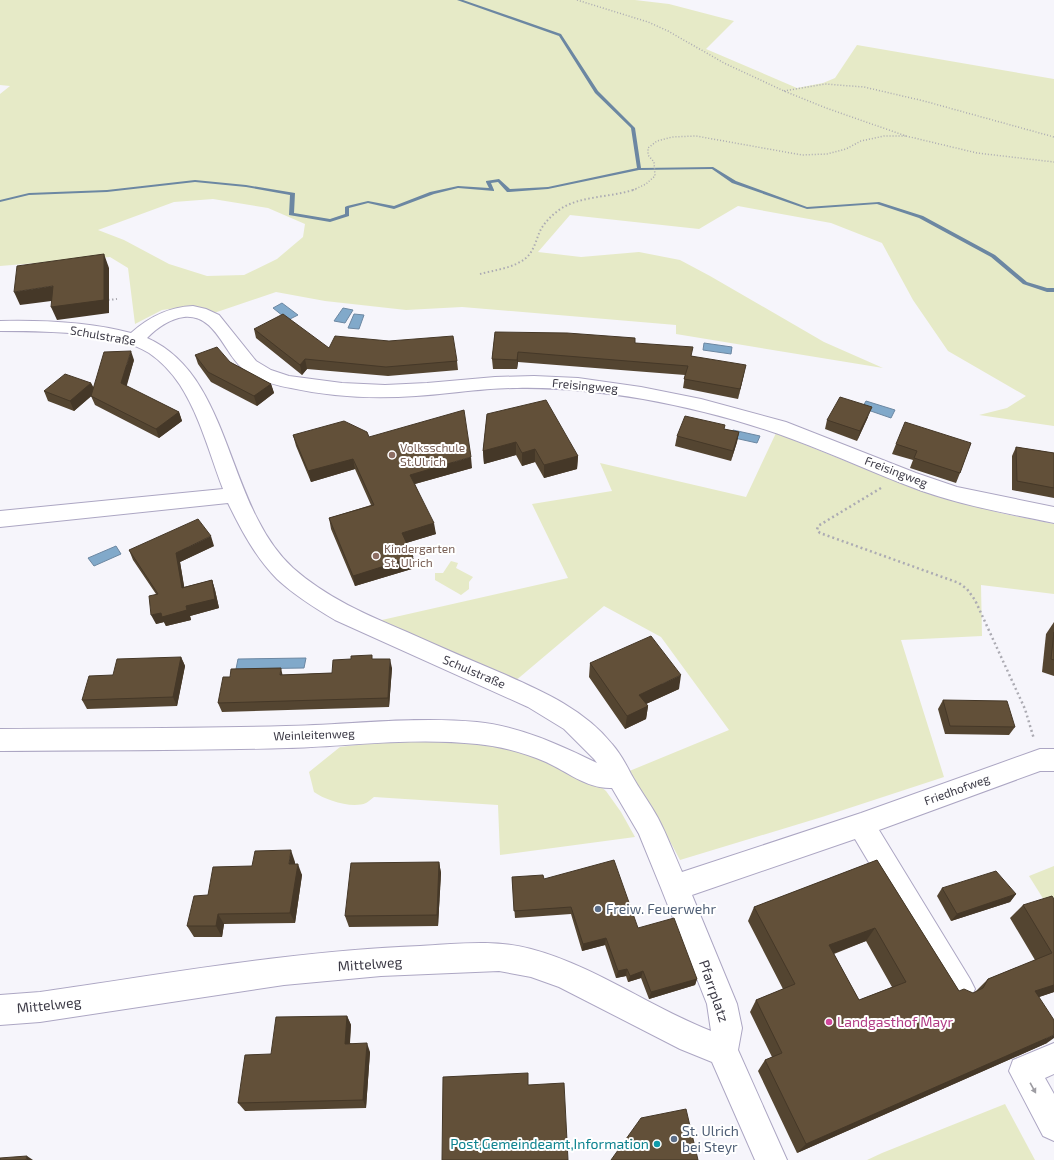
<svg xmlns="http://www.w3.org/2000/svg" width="1054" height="1160" font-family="'Exo 2',sans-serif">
  <rect width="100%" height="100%" fill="#f6f5fb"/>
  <g fill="#e6eac7" fill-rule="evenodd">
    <path d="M0 0H635L669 4 734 21 706 49 797 88 823 83 835 78 857 45 1054 79V426L979 415 1007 408 1026 396 948 351 913 300 882 243 831 223 738 206 699 229 570 215 538 252 581 257 639 252 680 260 710 276 824 342 883 368 676 334V325L462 307 406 310 325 301 276 292 214 313 184 307 162 310 135 324 128 268 110 257 0 266V94L10 86 0 85ZM213 199 268 208 305 224 303 237 277 259 244 275 207 276 169 264 124 240 98 230 174 202Z"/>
    <path d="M776 433 915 489 1000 513 1054 524V594L981 585 982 636 901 640 944 777 822 817 680 860 658 819 627 772 729 730 661 637 604 606 514 682 373 622 568 578 532 504 612 491 600 463 746 497Z"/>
    <path d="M451 561 458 563 456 568 473 577 469 582V589L461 595 435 580V573H443Z"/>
    <path d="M480 739 523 748 592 780 606 791 621 812 635 837 500 855 498 805 374 797C371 799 368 802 366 803 352 809 325 800 314 792L309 772 340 747 399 740Z"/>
    <path d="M1054 866V916L1029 876Z"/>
    <path d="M1005 1104 1035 1160H867L882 1153Z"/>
  </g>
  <g fill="#81a9ca" stroke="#6c87a2">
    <path d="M282 303 298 315 288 320 273 308Z"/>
    <path d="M343 308 353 310 345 323 334 321Z"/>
    <path d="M354 314 364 315 359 329 348 328Z"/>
    <path d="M704 343 732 347 731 354 703 350Z"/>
    <path d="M866 401 895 410 891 418 862 408Z"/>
    <path d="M733 430 760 436 757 443 730 437Z"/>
    <path d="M116 546 121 554 94 566 88 558Z"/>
    <path d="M306 658 304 668 236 669 238 659Z"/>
  </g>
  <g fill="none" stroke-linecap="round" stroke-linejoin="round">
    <path fill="#6c87a2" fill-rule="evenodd" d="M457 0H463L561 34 598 91 635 128 641 168 713 167 736 181 807 207 879 202 923 216 995 255 1027 282 1047 288H1054V292H1047L1023 284 991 257 919 218 877 204 807 209 732 183 712 169 639 170 548 189 509 192H507L498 182 491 183 494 190V191L458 188 434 194 394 209 368 203 349 208V216L330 222 289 215 290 195 246 187 195 182 107 192 29 195 0 202V200L29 193 107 190 195 180 246 185 295 193 294 213 330 219 345 214V207L347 206 368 201 394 206 430 192 458 186 489 188 486 182V181L499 179 510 189 548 187 637 168 631 128 595 93 559 36Z"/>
    <defs>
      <g id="minor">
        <path d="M193 306 206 309 219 315 256 361 271 370 289 376 342 383 385 385 427 383 495 377 534 376 578 378 641 387 701 399 786 422 916 473 957 487 1054 507V523C1010 514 965 506 922 491 878 475 836 455 792 439 744 421 693 408 643 399 601 392 559 387 517 388 484 388 450 394 416 396 374 399 332 397 291 388 274 385 256 380 242 368 223 351 215 314 184 317 169 319 157 328 147 338 233 376 225 506 293 568 327 598 367 615 407 632 440 647 473 661 506 675 544 692 585 710 612 744 619 752 626 764 631 774 639 789 650 803 658 818 667 835 674 854 682 872L861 813 1040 749H1054V771H1040L879 830 970 979 975 989 970 999 960 1004 950 999 855 839 692 895 737 1004 742 1028 738 1050 787 1160H755L712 1062 680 1049 559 987 531 977 499 971 381 976 284 985 40 1022 0 1025V995L40 992C166 974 292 951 420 946 457 944 495 939 531 949 595 966 650 1007 711 1031L707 1004 661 888 639 834 612 788C587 789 568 772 546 762 525 753 500 746 477 744 414 737 350 746 287 748 191 751 96 750 0 751V729C95 728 190 729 286 726 349 725 413 716 477 722 519 726 560 745 597 763L594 759 564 729 528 707 335 620C315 608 294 595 277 579 256 558 241 530 228 503L0 527V511L223 489C210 455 200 416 180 385 172 373 161 361 149 353 115 331 40 331 0 331V321C43 320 89 322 131 333 149 317 168 307 193 306Z"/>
        <path d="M1054 1043V1074L1045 1078 1054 1094V1141L1043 1136 1009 1071 1013 1060Z"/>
      </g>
    </defs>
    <use href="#minor" stroke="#aca6c3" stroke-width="2"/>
    <g stroke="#acabb3" stroke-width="1.5" stroke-dasharray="1 2" stroke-linecap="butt">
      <path d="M577 0 648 22 668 31 724 63 784 91 826 108 906 136 977 153 1054 162"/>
      <path d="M784 91 825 84 864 87 924 101 1054 137"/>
      <path d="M633 190 646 184 655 176 654 162 648 155V148L657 141 672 137 696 136 802 155 827 154 846 149 861 141 884 136H906"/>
    </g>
    <g stroke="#acabb3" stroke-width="2" stroke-dasharray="1.5 2.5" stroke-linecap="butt">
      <path d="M480 274C495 270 514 268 526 258 534 251 536 240 540 231 544 223 551 216 559 210 580 195 611 198 636 189"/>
      <path d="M108 300 117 299"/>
    </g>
    <path stroke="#acabb3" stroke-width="2.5" stroke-dasharray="2 3" stroke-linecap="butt" d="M881 488 818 526 817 530 820 533 959 583 967 589 975 600 1025 709 1034 739"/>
    <use href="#minor" fill="#fff" fill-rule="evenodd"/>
  </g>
  <g fill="#544531" fill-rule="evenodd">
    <path d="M254 329 329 348 457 361 458 370 388 376 307 369 302 375 256 338Z"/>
    <path d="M495 332 635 343 692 356 744 374 738 399 683 388 685 375 518 362 517 369H493L492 359Z"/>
    <path d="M195 355 230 362 271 384 274 393 257 406 211 382 198 364Z"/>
    <path d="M134 360 126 386 179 412 182 421 159 438 95 405 91 396 74 411 48 401 44 391 91 383 94 388Z"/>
    <path d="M487 414 578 456 577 469 544 478 535 462 522 466 516 455 484 464 483 451Z"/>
    <path d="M868 417 857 441 825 429 827 420Z"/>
    <path d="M724 429 739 432 737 442 731 461 675 446 677 436Z"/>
    <path d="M293 435 369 437 472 468 415 484 436 534 406 543 413 557 415 568 355 586 331 529 329 518 371 505 355 469 311 482 296 446Z"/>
    <path d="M971 443 960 473 956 483 910 468 913 460 892 454 896 444Z"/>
    <path d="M1016 447 1054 453V498L1012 490V456Z"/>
    <path d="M214 546 180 562 184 587 212 580 215 590 219 608 190 616 191 620 166 626 164 622 156 624V594L133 560 129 550Z"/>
    <path d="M1054 622V676L1042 672 1046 634Z"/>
    <path d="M181 657 185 666 177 706 87 709 82 700 113 675Z"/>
    <path d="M373 659 392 668 389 707 222 712 218 703 230 677 332 673Z"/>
    <path d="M590 663 679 689 646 704 648 706 646 719 625 729 589 677Z"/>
    <path d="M943 700 1015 727 1009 735 945 734 938 709Z"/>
    <path d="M877 860 959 991 973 993 975 992 988 979 1035 960 1010 918 1023 905 1054 899V992L1039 997 1047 1043 797 1153 758 1071 765 1060 772 1057 750 1012 756 1000 783 989 748 921 754 907ZM866 941 892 987 859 1000 834 954Z"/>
    <path d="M295 862V864L302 875 295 923 224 924 222 937H194L187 926 208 895 252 866Z"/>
    <path d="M439 862 441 873 438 926 349 927 345 916Z"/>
    <path d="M512 877 544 879 638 928 697 979 695 985 649 999 641 978 628 982 626 976 616 978 605 945 582 951 571 914 515 918Z"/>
    <path d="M942 888 1016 894 1010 902 951 921 937 896Z"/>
    <path d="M347 1016 351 1025 350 1043 370 1052 366 1108 245 1111 238 1103 271 1054Z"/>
  </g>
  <g fill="#453828">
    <path d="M104 254 109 268V313L57 320 51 307Z"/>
    <path d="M53 286 59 300 20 305 14 292Z"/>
    <path d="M131 351 134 360 125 392 121 383Z"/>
    <path d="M518 352V362L517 369V360Z"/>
    <path d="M305 359 307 369 302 375 300 365Z"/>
    <path d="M746 365 744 374 738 399 740 389Z"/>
    <path d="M91 383 95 393 74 411 70 401Z"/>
    <path d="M271 384 274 393 257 406 254 396Z"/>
    <path d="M872 407 868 417 857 441 860 431Z"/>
    <path d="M179 412 182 421 159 438 156 429Z"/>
    <path d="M739 432 737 442 731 461 733 451Z"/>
    <path d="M516 442V455L484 464 483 451Z"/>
    <path d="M535 449V462L522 466V453Z"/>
    <path d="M578 456 577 469 544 478V465Z"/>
    <path d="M471 457 472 468 411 485 410 475Z"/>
    <path d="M353 459 355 469 311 482 308 471Z"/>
    <path d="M434 523 436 534 403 544 402 533Z"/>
    <path d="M211 536 214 546 180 562 186 597 182 588 176 553Z"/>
    <path d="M413 557 415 568 355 586 353 576Z"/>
    <path d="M212 580 215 590 219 608 190 616 191 620 166 626 164 622 156 624 151 615 186 606Z"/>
    <path d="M181 657 185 666 177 706 173 697Z"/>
    <path d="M390 659 392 668 389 707 388 698Z"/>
    <path d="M281 668 283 677 280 675Z"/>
    <path d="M681 675 679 689 637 708 639 695Z"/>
    <path d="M648 706 646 719 625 729 627 716Z"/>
    <path d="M291 850 295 862 293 875 289 864Z"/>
    <path d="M439 862 441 873 438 926 437 915Z"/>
    <path d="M298 864 302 875 295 923 290 913Z"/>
    <path d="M1016 894 1010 902 951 921 957 914Z"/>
    <path d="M218 914 224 924 222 937 216 926Z"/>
    <path d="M875 928 866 941 821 958 829 945Z"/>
    <path d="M606 938 605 945 582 951 583 944Z"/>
    <path d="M627 969 626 976 616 978 618 971Z"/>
    <path d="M643 971 641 978 628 982 630 976Z"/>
    <path d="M697 979 695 985 649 999 651 992Z"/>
    <path d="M1054 985V992L1021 1003 1035 991Z"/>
    <path d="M347 1016 351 1025 349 1052 345 1044Z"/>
    <path d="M1054 1035V1038L1047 1043 797 1153 806 1144Z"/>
    <path d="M367 1043 370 1052 366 1108 363 1100Z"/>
    <path d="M27 1156 33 1160H26Z"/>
  </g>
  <g fill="#625039" stroke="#453828" fill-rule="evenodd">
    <path d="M104 254V300L51 307 53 286 14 292 17 266Z"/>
    <path d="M283 314 329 348 335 336 389 341 453 336 457 361 386 367 305 359 300 365 254 329Z"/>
    <path d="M495 332 567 333 635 338V343L693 347 691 356 746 365 740 389 684 379 688 366 518 352 517 360 492 359Z"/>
    <path d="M217 347 230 362 271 384 254 396 208 372 195 355Z"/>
    <path d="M131 351 121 383 179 412 156 429 91 396 104 352Z"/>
    <path d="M65 374 91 383 70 401 44 391Z"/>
    <path d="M840 397 872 407 860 431 827 420Z"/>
    <path d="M546 400 578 456 544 465 535 449 522 453 516 442 483 451 487 414Z"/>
    <path d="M464 410 471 457 410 475 434 523 402 533 413 557 353 576 329 518 374 505 353 459 308 471 293 435 344 421 367 432 369 437Z"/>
    <path d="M685 416 725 425 724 429 739 432 733 451 677 436Z"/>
    <path d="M905 422 971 443 960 473 914 458 917 451 896 444Z"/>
    <path d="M1016 447 1054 453V488L1017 481Z"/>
    <path d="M198 519 211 536 176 553 182 588 212 580 215 599 186 606 187 610 162 617 161 613 151 615 149 596 158 594 129 550Z"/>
    <path d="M1054 632V660L1051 659Z"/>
    <path d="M651 636 681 675 639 695 648 706 627 716 590 663Z"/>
    <path d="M372 655V659H390L388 698 218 703 223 677H230L231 669 281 668 280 675 332 673 333 660 351 659V656Z"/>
    <path d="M181 657 173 697 82 700 89 676 113 675 117 659Z"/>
    <path d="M943 700 1007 701 1015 727 950 726Z"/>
    <path d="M291 850 289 864H298L290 913 218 914 216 926H187L194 896 208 895 213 867 252 866 255 851Z"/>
    <path d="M614 860 638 928 674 918 697 979 651 992 643 971 630 976 627 969 618 971 606 938 583 944 571 907 514 911 512 877 543 875 544 879Z"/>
    <path d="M877 860 959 991 964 989 973 993 983 988 988 979 1052 953 1023 905 1052 896 1054 899V985L1035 991 1054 1020V1035L806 1144 765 1060 782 1053 756 1000 795 984 754 907ZM875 928 906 982 859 1000 829 945Z"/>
    <path d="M439 862 437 915 345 916 351 863Z"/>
    <path d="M996 871 1016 894 957 914 942 888Z"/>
    <path d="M347 1016 345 1044 367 1043 363 1100 238 1103 245 1055 271 1054 276 1017Z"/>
    <path d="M528 1073V1085L564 1083 568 1160H442L443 1077Z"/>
    <path d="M686 1109 698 1160H611L641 1118Z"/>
    <path d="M27 1156 26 1160H0V1158Z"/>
  </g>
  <defs><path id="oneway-solid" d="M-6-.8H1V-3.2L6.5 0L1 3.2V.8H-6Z"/></defs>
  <use fill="#9d9ca2" href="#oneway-solid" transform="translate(1033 1088) rotate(61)"/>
  <g fill="#8d6e63" stroke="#fff" stroke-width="1.5">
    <circle cx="392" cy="455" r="4"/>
    <circle cx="376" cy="556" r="4"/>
  </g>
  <g fill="#5c6f8a" stroke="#fff" stroke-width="1.5">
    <circle cx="598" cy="909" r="4"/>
    <circle cx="674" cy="1139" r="4"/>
  </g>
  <circle fill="#d1479c" stroke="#fff" stroke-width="1.5" cx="829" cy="1022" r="4"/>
  <circle fill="#0f9aa8" stroke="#fff" stroke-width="1.5" cx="657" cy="1144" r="4"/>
  <g text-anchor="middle" stroke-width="4" stroke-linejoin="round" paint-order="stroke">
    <g font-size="12" fill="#3b3945" stroke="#fff">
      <text transform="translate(103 336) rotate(10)" y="4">Schulstraße</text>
      <text transform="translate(585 386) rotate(5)" y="4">Freisingweg</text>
      <text transform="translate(896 472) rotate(21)" y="4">Freisingweg</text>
      <text transform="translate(474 672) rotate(23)" y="4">Schulstraße</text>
      <text transform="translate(314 735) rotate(-2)" y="4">Weinleitenweg</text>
      <text transform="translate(957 790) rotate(-20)" y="4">Friedhofweg</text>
    </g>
    <g font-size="12" fill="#785e54" stroke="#fff" text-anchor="start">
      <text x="400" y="452">Volksschule<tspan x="400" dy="14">St.Ulrich</tspan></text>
      <text x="384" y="553">Kindergarten<tspan x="384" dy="14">St. Ulrich</tspan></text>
    </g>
    <g font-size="14" fill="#4e5e75" stroke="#fff" text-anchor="start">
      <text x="606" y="914">Freiw. Feuerwehr</text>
      <text x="682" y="1136">St. Ulrich<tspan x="682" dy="16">bei Steyr</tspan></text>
    </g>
    <g font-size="14" fill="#3b3945" stroke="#fff">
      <text transform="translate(370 964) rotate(-4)" y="5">Mittelweg</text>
      <text transform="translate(714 991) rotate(71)" y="5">Pfarrplatz</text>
      <text transform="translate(49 1005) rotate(-6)" y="5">Mittelweg</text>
    </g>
    <g font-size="14" fill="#b23c85" stroke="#fff" text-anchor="start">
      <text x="837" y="1027">Landgasthof Mayr</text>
    </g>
    <g font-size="14" fill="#0d838f" stroke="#fff" text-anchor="end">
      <text x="649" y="1149">Post,Gemeindeamt,Information</text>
    </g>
  </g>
</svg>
